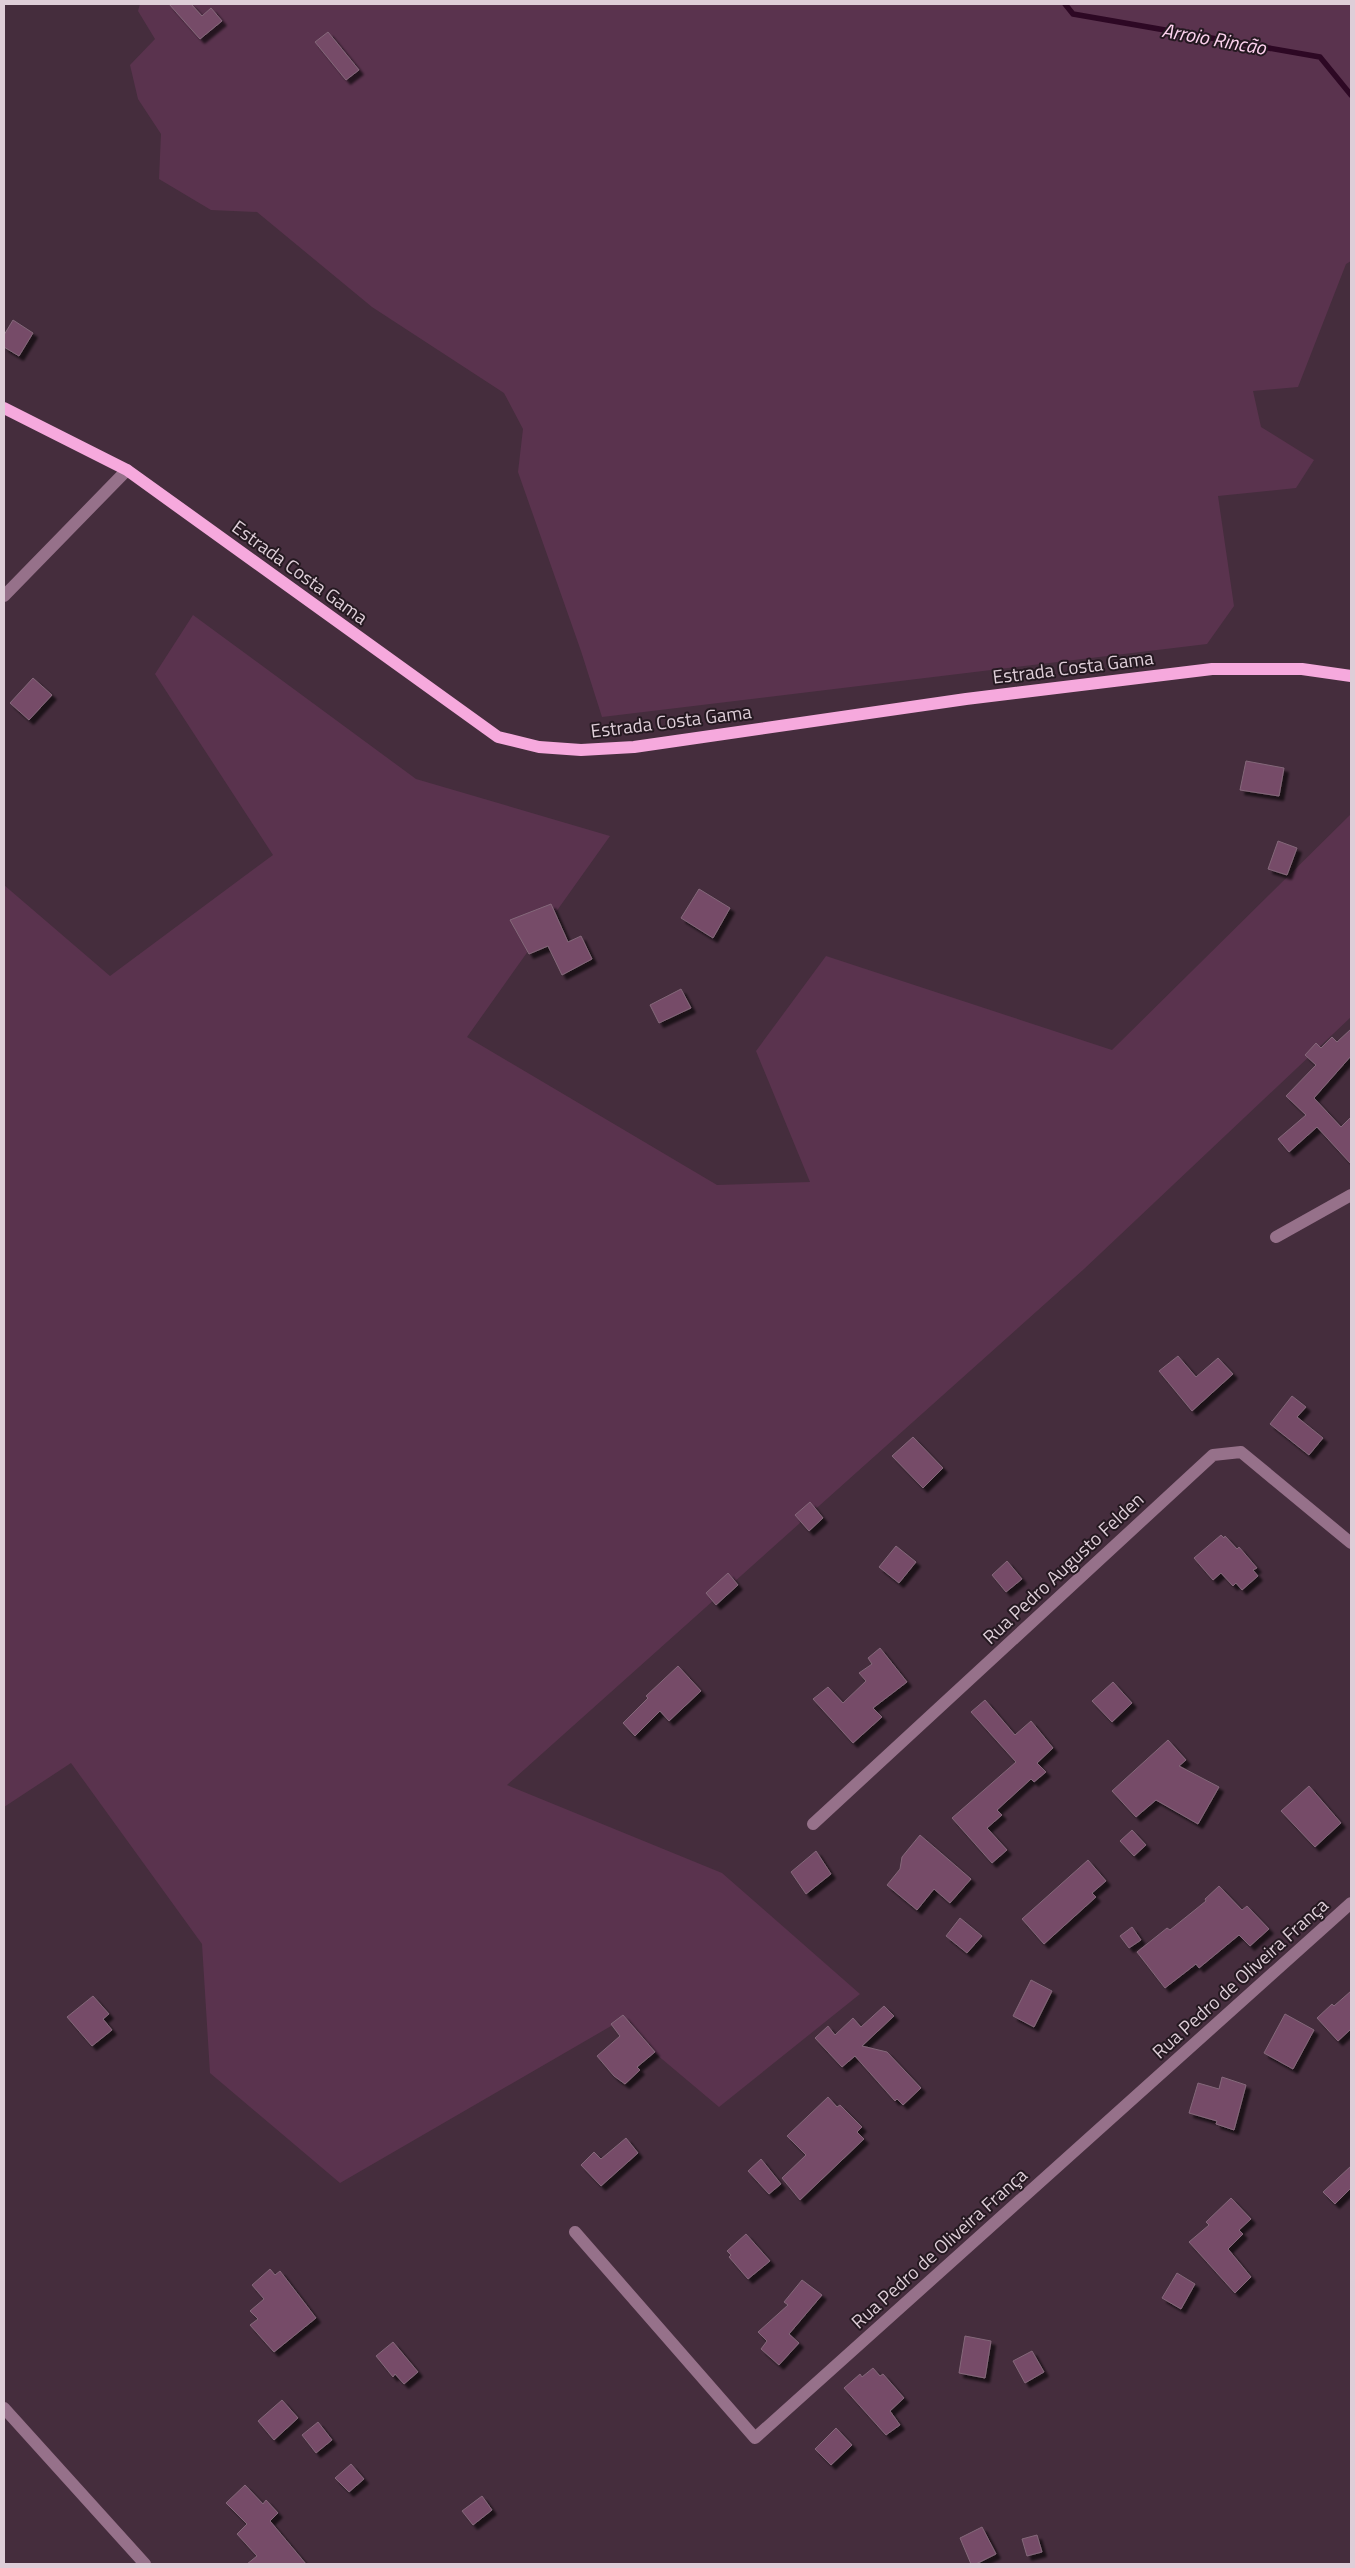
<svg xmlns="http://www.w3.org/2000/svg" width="1355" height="2568" font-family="'Titillium Web',sans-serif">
  <defs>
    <filter id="shadow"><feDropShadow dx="4.5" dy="4.5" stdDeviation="1" flood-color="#0009"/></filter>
  </defs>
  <rect width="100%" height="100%" fill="#452d3d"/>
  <g fill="#5a334e">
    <path d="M140 4H1351V261L1346 264 1298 387 1253 391 1261 427 1314 460 1296 488 1218 496 1234 606 1207 644 602 717 581 651 518 472 523 429 504 393 372 307 257 212 211 210 159 179 161 134 138 99 130 65 155 39 138 11Z"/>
    <path d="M193 615 416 779 610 836 467 1037 717 1185 810 1182 756 1051 826 956 1112 1050 1351 814V1017L1084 1269 507 1785 722 1873 860 1994 719 2107 618 2022 340 2183 210 2073 202 1944 71 1763 4 1807V885L110 976 273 855 155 674Z"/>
  </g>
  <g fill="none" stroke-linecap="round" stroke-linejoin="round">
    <path stroke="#2d0824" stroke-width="5.5" d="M1065 4 1073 14 1320 57 1351 95"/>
  </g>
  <g fill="#764b68" stroke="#84687a" filter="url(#shadow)">
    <path d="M169 4H191L202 16 211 8 222 21 200 39Z"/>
    <path d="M328 32 359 70 346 80 315 42Z"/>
    <path d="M13 320 33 333 19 356 4 347V335Z"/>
    <path d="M33 678 52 695 29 720 10 703Z"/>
    <path d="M1246 761 1284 768 1279 796 1240 790Z"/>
    <path d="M1278 841 1297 848 1287 875 1268 869Z"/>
    <path d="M699 889 730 908 713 938 681 918Z"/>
    <path d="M551 904 568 942 581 936 592 959 562 975 548 946 529 954 510 920Z"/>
    <path d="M681 989 691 1008 659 1023 650 1005Z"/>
    <path d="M1351 1029V1056L1314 1098 1341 1127 1351 1117V1164L1317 1127 1289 1152 1278 1139 1306 1115 1286 1096 1316 1065 1305 1055 1316 1043 1321 1048 1332 1037 1337 1042Z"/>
    <path d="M1178 1356 1196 1377 1218 1358 1233 1374 1192 1411 1159 1371Z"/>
    <path d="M1292 1396 1306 1407 1297 1417 1323 1438 1309 1455 1270 1424Z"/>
    <path d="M913 1437 943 1468 923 1488 892 1456Z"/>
    <path d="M810 1502 823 1518 809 1531 795 1515Z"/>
    <path d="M1221 1535 1224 1538 1225 1536 1237 1549 1239 1547 1257 1568 1253 1570 1258 1576 1242 1590 1236 1583 1233 1586 1221 1573 1213 1580 1194 1558Z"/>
    <path d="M896 1546 916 1562 899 1583 879 1567Z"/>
    <path d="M1007 1561 1022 1579 1006 1592 992 1575Z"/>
    <path d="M728 1573 738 1585 716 1605 706 1593Z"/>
    <path d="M880 1648 907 1682 873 1708 882 1717 853 1743 813 1699 828 1687 843 1703 866 1681 859 1673 872 1664 868 1658Z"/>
    <path d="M678 1666 701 1691 669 1721 660 1711 635 1736 623 1723 648 1698 646 1696Z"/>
    <path d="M1113 1682 1132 1703 1112 1722 1092 1701Z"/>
    <path d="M985 1700 1015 1735 1031 1721 1053 1748 1037 1763 1046 1772 1034 1782 1031 1779 997 1810 1002 1815 987 1828 1007 1850 992 1863 952 1818 1016 1762 971 1712Z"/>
    <path d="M1168 1740 1186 1760 1179 1766 1219 1787 1198 1824 1156 1800 1136 1817 1112 1791Z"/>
    <path d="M1309 1786 1341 1823 1315 1847 1281 1811Z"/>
    <path d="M1132 1830 1146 1845 1134 1856 1120 1841Z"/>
    <path d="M920 1835 971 1879 950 1903 934 1889 917 1910 887 1885 900 1869 902 1857Z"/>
    <path d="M816 1851 831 1874 806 1894 791 1872Z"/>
    <path d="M1088 1860 1106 1881 1092 1893 1096 1897 1044 1944 1022 1919Z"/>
    <path d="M1219 1886 1242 1910 1247 1906 1269 1929 1250 1946 1239 1935 1199 1968 1196 1964 1165 1988 1137 1952 1167 1928 1170 1930 1206 1901 1205 1899Z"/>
    <path d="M960 1918 982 1936 967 1953 946 1936Z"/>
    <path d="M1132 1927 1141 1940 1129 1948 1120 1936Z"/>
    <path d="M1031 1980 1052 1991 1034 2027 1013 2016Z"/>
    <path d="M1351 1991V2029L1338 2041 1317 2018 1332 2004 1334 2006Z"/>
    <path d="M93 1996 109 2014 103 2019 112 2030 92 2046 67 2017Z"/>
    <path d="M884 2006 894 2016 862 2046 887 2052 921 2088 903 2105 897 2099 895 2101 855 2056 842 2067 815 2038 828 2026 835 2035 853 2018 861 2027Z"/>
    <path d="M1285 2014 1314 2030 1293 2069 1264 2053Z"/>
    <path d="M623 2015 655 2052 637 2067 640 2070 625 2084 614 2076 597 2056 620 2036 611 2024Z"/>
    <path d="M1222 2077 1246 2085 1234 2130 1216 2124 1217 2121 1189 2113 1198 2083 1219 2089Z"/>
    <path d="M828 2097 837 2107 840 2105 862 2127 857 2132 864 2139 800 2200 782 2178 806 2155 787 2136Z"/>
    <path d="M626 2138 638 2153 601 2186 581 2165 594 2152 601 2159Z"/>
    <path d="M761 2159 781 2184 769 2194 748 2171Z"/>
    <path d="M1351 2166V2188L1335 2204 1323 2192Z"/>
    <path d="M1231 2198 1251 2219 1239 2230 1243 2234 1228 2249 1251 2277 1235 2293 1189 2242 1209 2225 1206 2222Z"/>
    <path d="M746 2234 770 2261 748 2279 729 2257 731 2255 727 2251Z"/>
    <path d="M270 2269 275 2275 280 2271 316 2318 274 2352 250 2325 258 2319 250 2311 264 2299 252 2285Z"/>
    <path d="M1177 2273 1195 2284 1181 2309 1162 2298Z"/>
    <path d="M802 2280 822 2295 789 2334 799 2343 779 2365 761 2349 767 2341 758 2332 788 2305 784 2302Z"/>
    <path d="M965 2336 991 2341 985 2378 959 2373Z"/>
    <path d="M393 2342 418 2372 404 2384 395 2374 393 2377 376 2356Z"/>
    <path d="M1032 2351 1044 2372 1025 2383 1013 2361Z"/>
    <path d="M873 2368 880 2376 883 2374 904 2398 890 2411 900 2425 886 2435 844 2388 860 2374 862 2377Z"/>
    <path d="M282 2400 298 2418 274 2440 258 2421Z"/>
    <path d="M318 2422 332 2440 316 2453 302 2435Z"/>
    <path d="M836 2428 852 2445 831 2465 815 2449Z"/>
    <path d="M351 2464 364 2479 349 2492 335 2478Z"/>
    <path d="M245 2485 263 2504 266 2500 278 2513 270 2521 306 2564H247L257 2556 237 2534 247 2524 226 2503Z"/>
    <path d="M482 2496 492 2510 473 2525 462 2511Z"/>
    <path d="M982 2527 996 2554 976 2564H971L960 2538Z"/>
    <path d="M1037 2535 1042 2552 1027 2556 1022 2539Z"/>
  </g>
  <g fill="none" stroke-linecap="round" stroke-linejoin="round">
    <g stroke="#96718a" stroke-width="12">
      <path d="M4 596 127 470"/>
      <path d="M1276 1237 1351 1195"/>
      <path d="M813 1824 1213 1455 1241 1452 1351 1543"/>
      <path d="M575 2232 755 2438 1351 1903"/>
      <path d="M4 2408 145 2564"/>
    </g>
    <path stroke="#f6a9dd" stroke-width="12" d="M4 408 127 470 498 737 539 747 581 750 634 747 966 699 1212 669H1302L1351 676"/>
  </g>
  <g text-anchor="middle" stroke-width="4" stroke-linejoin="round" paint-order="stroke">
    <g font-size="19" fill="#deced8" stroke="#251921">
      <text transform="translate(300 572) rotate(36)" y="7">Estrada Costa Gama</text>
      <text transform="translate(1073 667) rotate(-7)" y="7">Estrada Costa Gama</text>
      <text transform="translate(671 721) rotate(-7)" y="7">Estrada Costa Gama</text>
      <text transform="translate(1063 1568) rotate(-43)" y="7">Rua Pedro Augusto Felden</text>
      <text transform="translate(1240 1978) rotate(-42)" y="7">Rua Pedro de Oliveira França</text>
      <text transform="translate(939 2248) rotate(-42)" y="7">Rua Pedro de Oliveira França</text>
    </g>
    <g font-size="20" font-style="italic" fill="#fdd2ee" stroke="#251921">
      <text transform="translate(1214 39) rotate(10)" y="7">Arroio Rincão</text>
    </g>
  </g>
  <rect width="1355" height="2568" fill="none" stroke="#deced8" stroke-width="10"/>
</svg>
